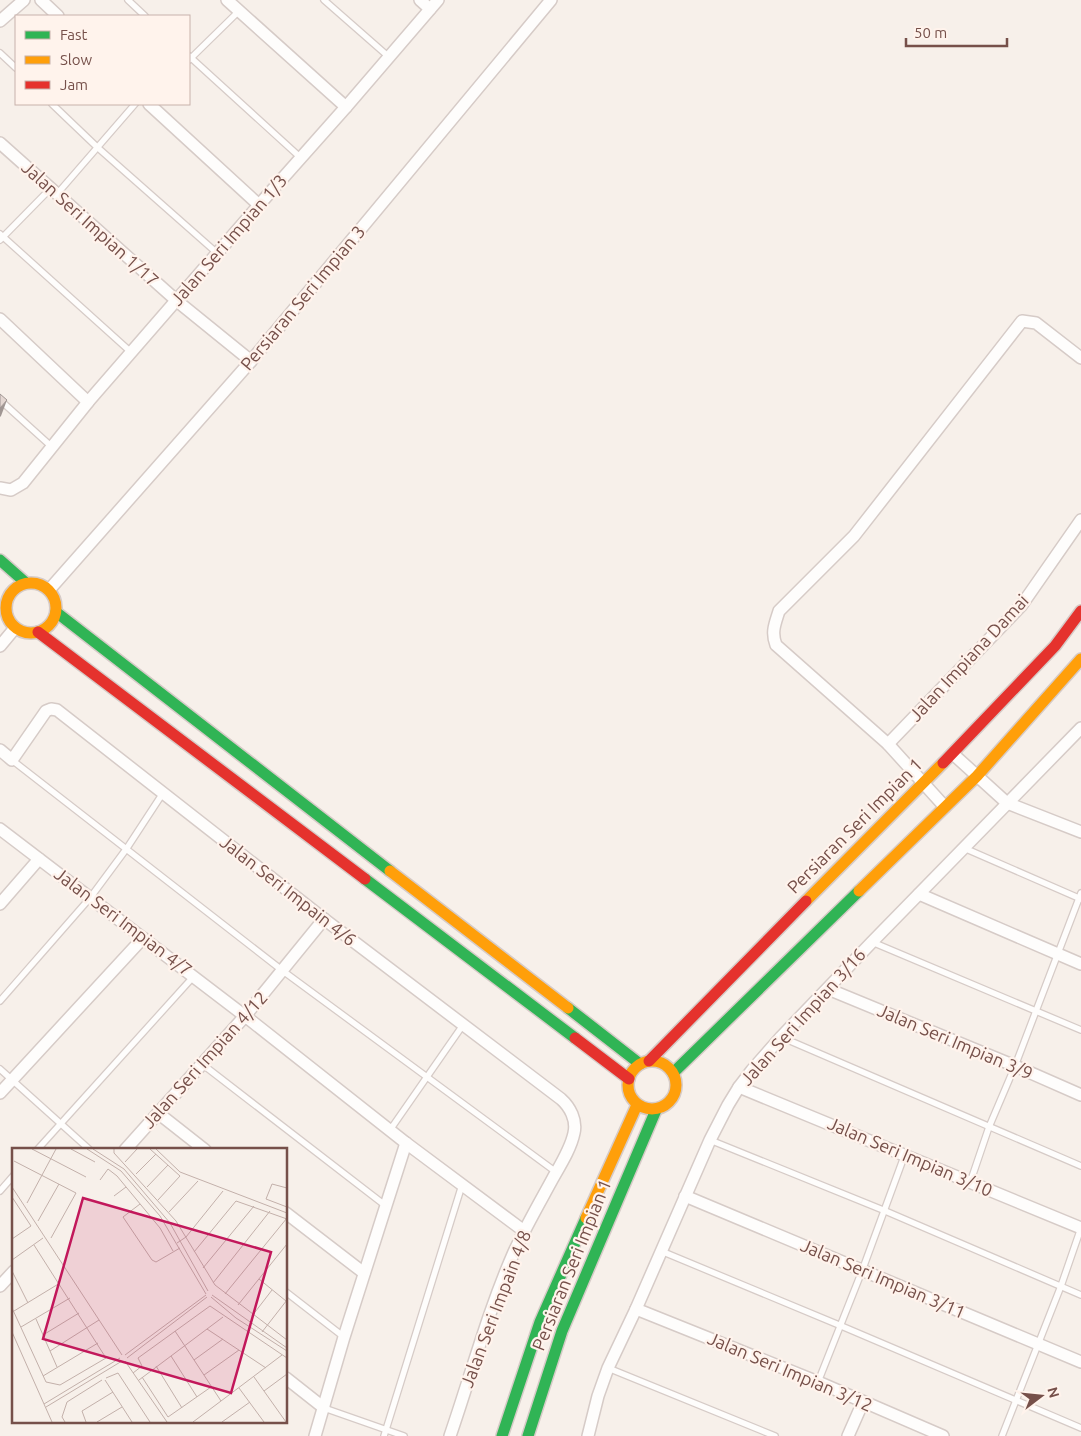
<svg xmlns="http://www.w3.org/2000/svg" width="1081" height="1436" font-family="Ubuntu,sans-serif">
  <rect width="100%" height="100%" fill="#f7f0ea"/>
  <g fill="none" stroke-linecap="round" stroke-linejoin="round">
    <defs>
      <g id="lane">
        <path d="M128 0 145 16"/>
        <path d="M324 0 389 57"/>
        <path d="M0 53 16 68"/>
        <path d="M189 56 301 158"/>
        <path d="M189 60 239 11"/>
        <path d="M52 104 97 147 217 253"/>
        <path d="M57 194 135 104"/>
        <path d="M0 234 132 353"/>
        <path d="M0 240 51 188"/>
        <path d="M0 400 52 447"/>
        <path d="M12 760 283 971 556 1172"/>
        <path d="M964 848 1081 899"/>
        <path d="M872 942 1081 1030"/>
        <path d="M0 1001 90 898 127 848 163 793"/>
        <path d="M781 1037 1081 1166"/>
        <path d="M202 1064 386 1206"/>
        <path d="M0 1069 90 1150"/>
        <path d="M390 1130 463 1025"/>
        <path d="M710 1140 883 1210 1081 1295"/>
        <path d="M37 1150 194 976"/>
        <path d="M970 1183 989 1127 1015 1066 1081 893"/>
        <path d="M0 1191 14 1175"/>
        <path d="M661 1251 839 1325 1081 1428"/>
        <path d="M286 1292 344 1337"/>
        <path d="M608 1368 775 1436"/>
        <path d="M818 1382 862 1271 905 1154"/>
        <path d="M324 1408 404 1436"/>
        <path d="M384 1436 462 1185"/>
        <path d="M1002 1436 1061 1286 1081 1228"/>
      </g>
      <g id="street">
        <path d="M41 0 58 16"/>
        <path d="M227 0 346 107"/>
        <path d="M420 0 430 9"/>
        <path d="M0 21 24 0"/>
        <path d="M149 104 259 205"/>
        <path d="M0 143 177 301 251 361"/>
        <path d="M0 319 88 402"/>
        <path d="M0 488 11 490 23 483 88 402 259 205 346 107 438 0"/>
        <path d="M49 590 251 361 551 0"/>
        <path d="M0 646 15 628"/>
        <path d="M888 744 1021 606 1081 520"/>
        <path d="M0 750 12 760 46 711 51 709 57 710 324 919 561 1099C570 1107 577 1120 574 1133 571 1148 561 1164 553 1178 540 1202 526 1226 514 1252 488 1311 471 1375 450 1436"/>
        <path d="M953 754 1007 803 1081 832"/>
        <path d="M945 807 888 744 776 645C771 632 775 624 779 611L854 536 1022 321 1036 323 1081 358"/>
        <path d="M0 829 245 1016 406 1143 524 1231"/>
        <path d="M919 894 1081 964"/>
        <path d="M0 904 39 859"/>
        <path d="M828 989 1015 1066 1081 1095"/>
        <path d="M739 1087 1081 1228"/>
        <path d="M0 1093 143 938"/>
        <path d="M158 1113 205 1150"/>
        <path d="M125 1150 245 1016 324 919"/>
        <path d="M685 1196 1081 1362"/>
        <path d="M286 1213 364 1273"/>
        <path d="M0 1286 14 1271"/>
        <path d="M636 1309 818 1382 943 1436"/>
        <path d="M286 1378 324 1408"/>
        <path d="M315 1436 344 1337 406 1143"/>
        <path d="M588 1436 598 1396 608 1368 636 1309 710 1140 728 1105 739 1087 752 1070 781 1037 872 942 1081 728"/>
        <path d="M848 1436 863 1402"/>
      </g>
      <g id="fast">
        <path d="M0 560 26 583"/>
        <path d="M56 612 390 871"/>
        <path d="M365 879 575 1038"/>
        <path d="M568 1008 640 1064"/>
        <path d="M673 1073 859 891"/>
        <path d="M502 1436 540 1322 586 1218"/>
        <path d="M528 1436 562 1331 656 1110"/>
      </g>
      <g id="slow">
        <circle cx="31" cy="608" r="25"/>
        <path d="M390 871 568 1008"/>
        <path d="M859 891 977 776 1081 659"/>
        <path d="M806 901 943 763"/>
        <circle cx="652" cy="1085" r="24"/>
        <path d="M586 1218 637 1105"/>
      </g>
      <g id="jam">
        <path d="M38 632 365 879"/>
        <path d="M943 763 1055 646 1081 611"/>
        <path d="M575 1038 629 1079"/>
        <path d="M649 1061 806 901"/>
      </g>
    </defs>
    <use href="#lane" stroke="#d6cbc7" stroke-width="8"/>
    <use href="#street" stroke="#d6cbc7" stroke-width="14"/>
    <use href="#fast" stroke="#d6cbc7" stroke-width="14"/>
    <use href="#slow" stroke="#d6cbc7" stroke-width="14"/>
    <use href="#jam" stroke="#d6cbc7" stroke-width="14"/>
    <use href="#lane" stroke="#fefdfc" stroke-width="5.5"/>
    <use href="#street" stroke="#fefdfc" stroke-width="11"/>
    <use href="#fast" stroke="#30b455" stroke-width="11"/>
    <use href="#slow" stroke="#ff9f0a" stroke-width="11"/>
    <use href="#jam" stroke="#e5322d" stroke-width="11"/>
  </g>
  <path fill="#a09693" d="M7 400 1 416 0 417V408Z"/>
  <path fill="#e4d7d2" stroke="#a09693" d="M0 394 7 400 0 408Z"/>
  <g text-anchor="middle" stroke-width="4.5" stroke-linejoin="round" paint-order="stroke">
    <g font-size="18" fill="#76504a" stroke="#fff3ec">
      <text transform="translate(90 224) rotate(42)" y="6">Jalan Seri Impian 1/17</text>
      <text transform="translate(229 240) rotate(-49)" y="6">Jalan Seri Impian 1/3</text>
      <text transform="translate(303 298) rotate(-50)" y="6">Persiaran Seri Impian 3</text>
      <text transform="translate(969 658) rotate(-47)" y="6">Jalan Impiana Damai</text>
      <text transform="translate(855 826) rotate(-45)" y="6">Persiaran Seri Impian 1</text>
      <text transform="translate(288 891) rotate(38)" y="6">Jalan Seri Impain 4/6</text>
      <text transform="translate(123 922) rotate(37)" y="6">Jalan Seri Impian 4/7</text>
      <text transform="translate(803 1017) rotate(-48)" y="6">Jalan Seri Impian 3/16</text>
      <text transform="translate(955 1042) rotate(23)" y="6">Jalan Seri Impian 3/9</text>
      <text transform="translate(205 1060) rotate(-48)" y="6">Jalan Seri Impian 4/12</text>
      <text transform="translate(910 1157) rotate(23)" y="6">Jalan Seri Impian 3/10</text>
      <text transform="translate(572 1265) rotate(-68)" y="6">Persiaran Seri Impian 1</text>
      <text transform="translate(883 1279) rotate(23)" y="6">Jalan Seri Impian 3/11</text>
      <text transform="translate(496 1309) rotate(-69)" y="6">Jalan Seri Impain 4/8</text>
      <text transform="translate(790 1372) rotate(23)" y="6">Jalan Seri Impian 3/12</text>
    </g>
  </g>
  <g transform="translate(12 1148)">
    <rect width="275" height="275" fill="#f7f0ea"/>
    <path fill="none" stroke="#c3b0aa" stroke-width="1" d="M20 1 74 29M59 1 83 14M75 1 109 23 148 68 194 146M81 1 112 21 158 75 196 143M102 1V5L164 73 203 137 275 192M138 1 168 28 146 52M144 1 168 24 275 65M2 13 64 45 39 90M113 14 125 1M124 26 144 6M88 32 96 21 105 28 148 80 161 103M0 39 110 207M135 39 156 17M275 40 260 36 254 51 275 59M102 48 114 39M0 49 19 78 0 91M15 55 44 1M128 56 111 69 140 112 144 114 168 100M157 64 186 33M26 73 47 36M165 95 174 89 211 43M182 104 224 53 275 71M0 112 31 90M191 120 242 58M0 123 16 155M247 131 274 153M201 135 258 63M213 146 275 70M200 147 275 200M199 149 224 170 275 203M226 157 275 96M0 160 34 234 48 237 94 210 22 97M2 163 48 135M240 168 260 142M24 171 45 219M9 179 58 150M195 181 254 220M163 183 209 253 270 207M0 184 40 274M250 184 275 152M31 187 67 165M38 203 87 172M113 207 194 147M159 208 185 249M115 210 195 149M182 212 211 191M113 213 155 274M144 218 170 260M121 225 130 218 126 210 198 158 275 210M192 227 227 202M31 228 86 195M130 229 156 269 199 239M242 229 274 274M94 230 106 225 138 274M93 232 120 274M127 232 211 169M227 240 252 274M252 243 275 226M32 256 108 210M34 259 110 213M53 274 50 269 55 254 90 232M74 274 70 263 101 244M85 274 110 259M181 274 209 253M210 274 238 254"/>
    <path fill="#c2185b" fill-opacity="0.15" stroke="#c2185b" stroke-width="2.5" d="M71 50 259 104 219 245 31 191Z"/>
    <rect width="275" height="275" fill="none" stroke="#76504a" stroke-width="2.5"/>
  </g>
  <rect x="15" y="15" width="175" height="90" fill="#fff3ec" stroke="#c8b2ab"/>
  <rect x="25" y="31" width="25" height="8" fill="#30b455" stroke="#c8b2ab"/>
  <text x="60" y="40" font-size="15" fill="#76504a">Fast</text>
  <rect x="25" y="56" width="25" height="8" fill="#ff9f0a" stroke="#c8b2ab"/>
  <text x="60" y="65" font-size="15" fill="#76504a">Slow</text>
  <rect x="25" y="81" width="25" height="8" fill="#e5322d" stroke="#c8b2ab"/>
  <text x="60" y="90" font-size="15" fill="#76504a">Jam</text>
  <g transform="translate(1041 1396) rotate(74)" stroke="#fff3ec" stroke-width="4" paint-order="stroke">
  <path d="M0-4L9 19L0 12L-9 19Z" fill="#76504a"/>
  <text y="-8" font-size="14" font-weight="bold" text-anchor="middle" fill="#76504a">N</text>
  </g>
  <path d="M906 38v8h101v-8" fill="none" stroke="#76504a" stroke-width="2.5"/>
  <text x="914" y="38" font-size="15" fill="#76504a" stroke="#fff3ec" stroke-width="4" paint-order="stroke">50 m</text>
</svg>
